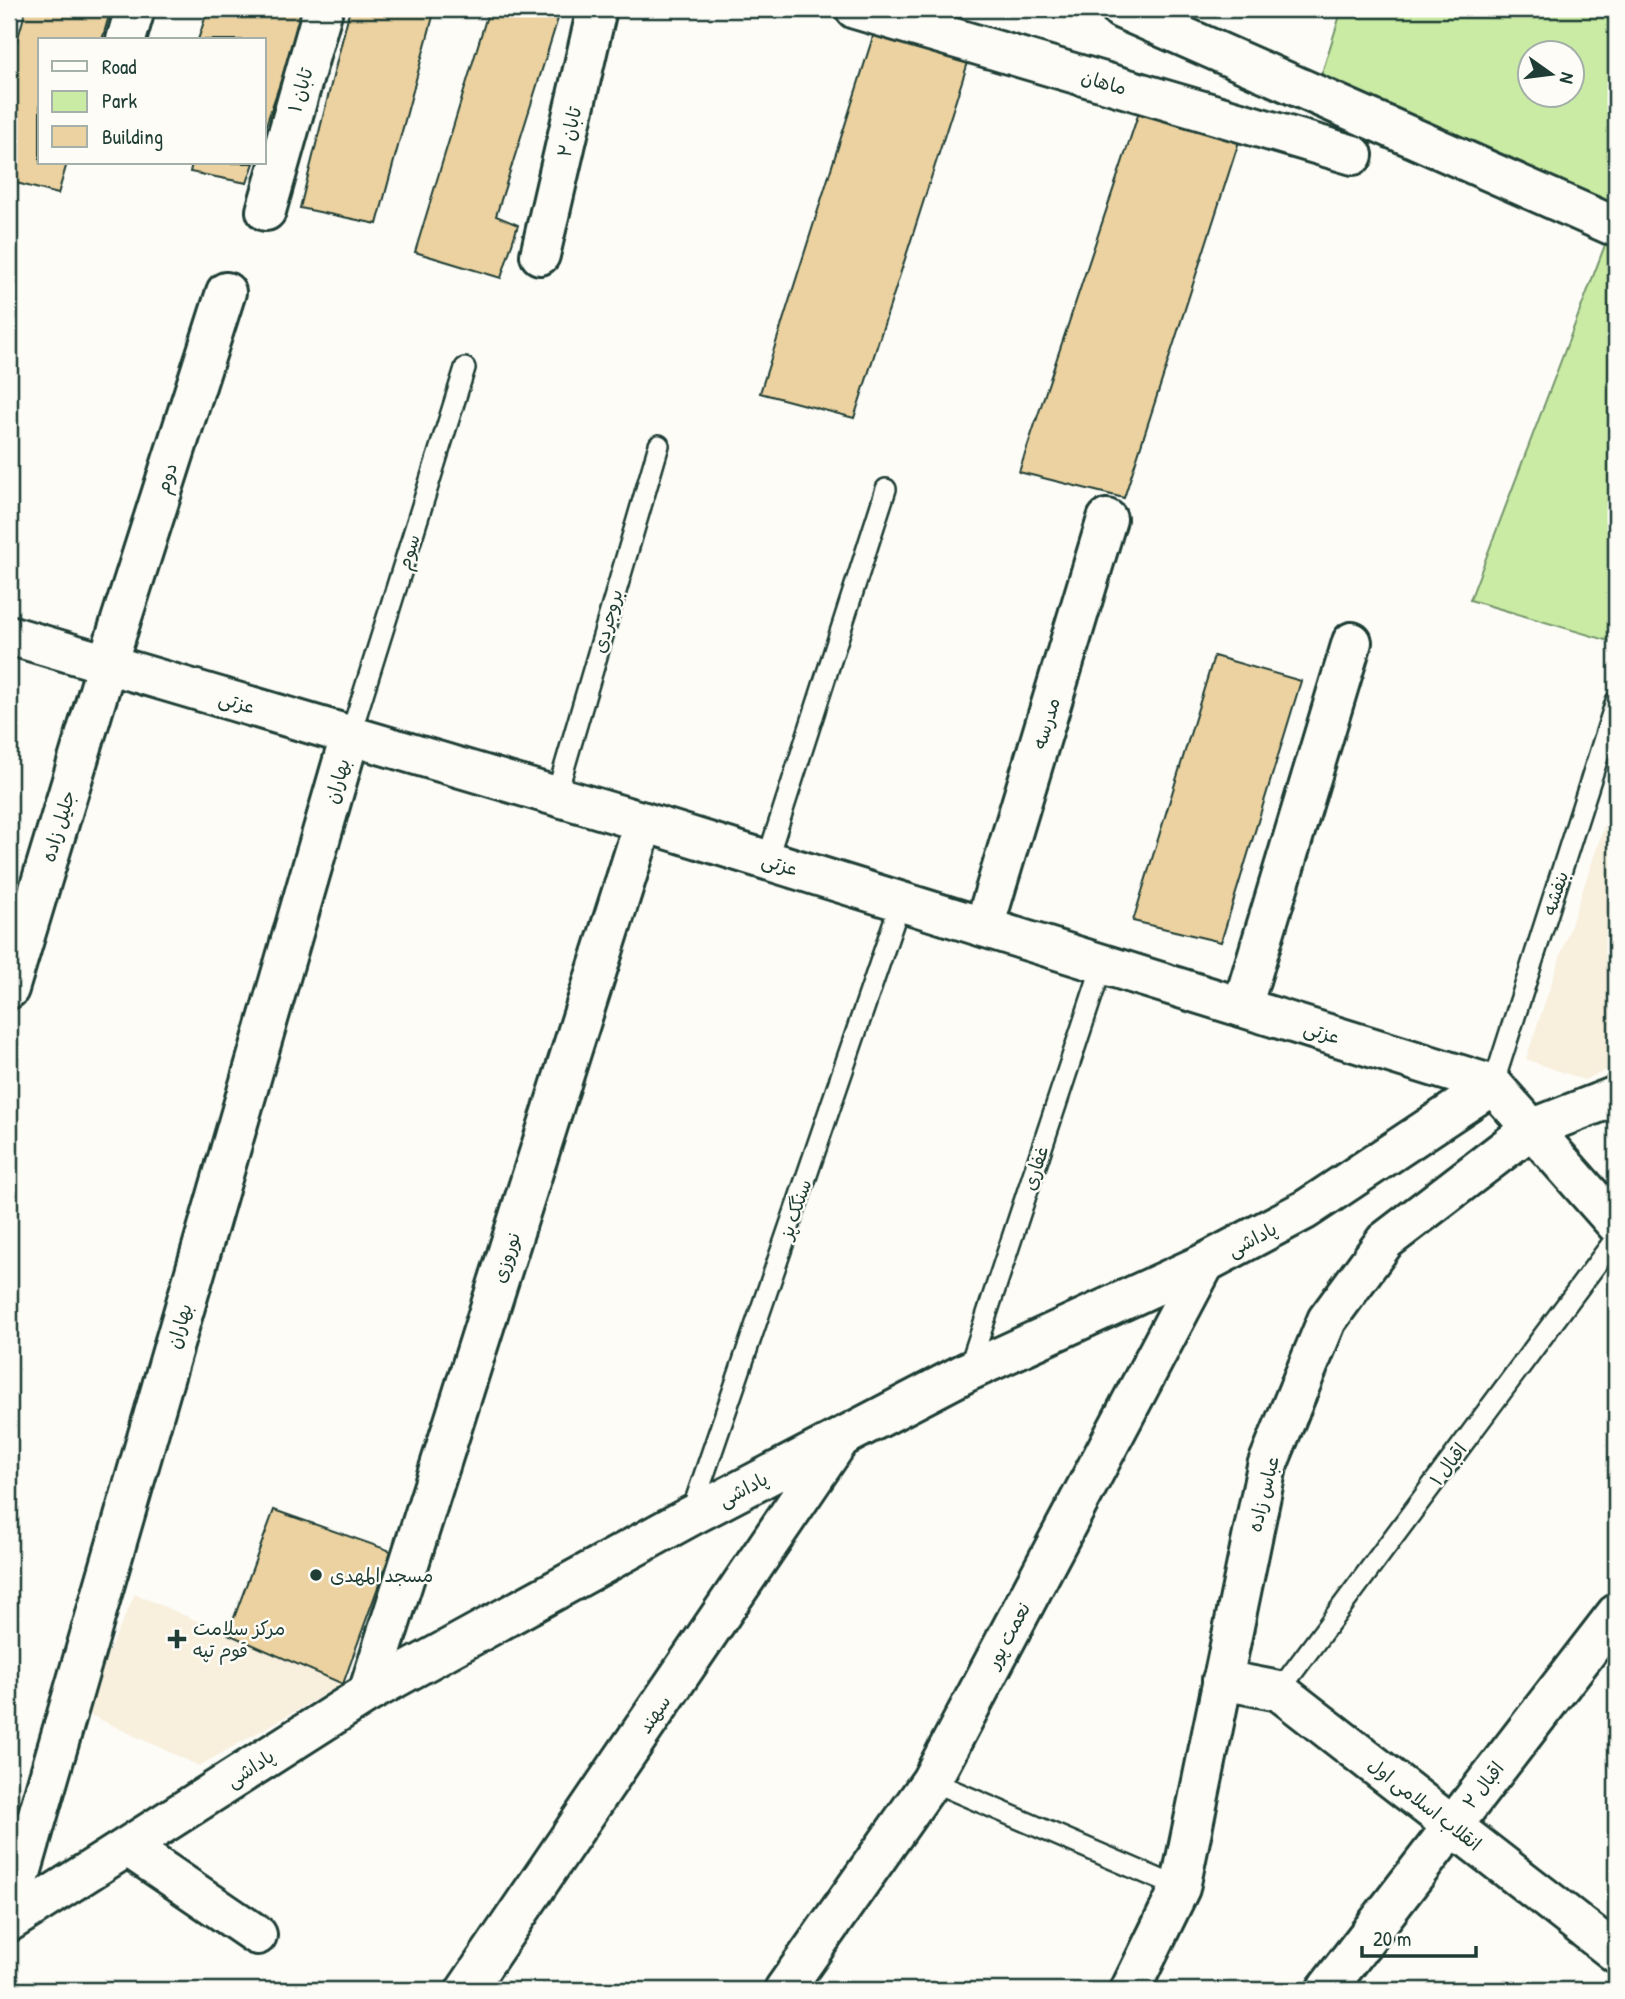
<svg xmlns="http://www.w3.org/2000/svg" width="1625" height="1999" font-family="'Patrick Hand','Playpen Sans Arabic',sans-serif">
  <rect width="100%" height="100%" fill="#fdfcf7"/>
  <filter id="ink" filterUnits="userSpaceOnUse"><feTurbulence type="fractalNoise" baseFrequency=".0143" numOctaves="2"/><feDisplacementMap in="SourceGraphic" scale="14" xChannelSelector="R" yChannelSelector="G"/><feConvolveMatrix kernelMatrix="1 2 1 2 8 2 1 2 1" color-interpolation-filters="sRGB"/></filter>
  <g filter="url(#ink)">
    <g fill="#f8efdd">
      <path d="M1616 791V1066L1584 1080 1526 1059Z"/>
      <path d="M135 1594 343 1684 199 1766 82 1711Z"/>
    </g>
    <g fill="#c9eba4" stroke="#74946c" stroke-width="2" fill-rule="evenodd">
      <path d="M1342 9H1616V213L1311 108ZM1530 52H1572V94H1530Z"/>
      <path d="M1616 216V643L1470 600Z"/>
    </g>
    <g fill="#ebd2a0" stroke="#1f3d34" stroke-width="2">
      <path d="M26 9H111L102 40H40V163H67L58 194 9 181 13 162 9 161V70Z"/>
      <path d="M208 9H305L264 131V40H198Z"/>
      <path d="M350 9H435L377 224 300 208Z"/>
      <path d="M489 9H561L496 216 518 225 501 278 415 252Z"/>
      <path d="M877 24 972 50 854 418 760 393Z"/>
      <path d="M1144 97 1244 126 1124 498 1019 472Z"/>
      <path d="M192 163H254L247 183 190 172Z"/>
      <path d="M1214 656 1301 681 1221 942 1133 921Z"/>
      <path d="M274 1510 391 1551 343 1684 228 1634Z"/>
    </g>
    <g fill="none" stroke-linecap="round" stroke-linejoin="round">
      <defs>
        <g id="service">
          <path d="M350 736 465 368"/>
          <path d="M556 796 659 445"/>
          <path d="M767 860 886 489"/>
          <path d="M1493 1085 1616 701"/>
          <path d="M968 1371 1103 963"/>
          <path d="M690 1516 901 901"/>
          <path d="M1279 1691 1616 1238"/>
          <path d="M931 1781 1180 1888"/>
        </g>
        <g id="minor">
          <path d="M855 9 1353 155"/>
          <path d="M1121 9 1616 227"/>
          <path d="M126 40 135 9"/>
          <path d="M266 211 323 9"/>
          <path d="M540 255 597 9"/>
          <path d="M9 635 644 822 1493 1085 1616 1224"/>
          <path d="M984 927 1107 519"/>
          <path d="M9 989 107 664 226 292"/>
          <path d="M1242 1007 1352 642"/>
          <path d="M1222 1680 1279 1691 1616 1953"/>
          <path d="M368 1693 644 822"/>
          <path d="M128 1847 257 1935"/>
          <path d="M9 1915 350 736"/>
          <path d="M9 1922 368 1693 689 1517 967 1372 1205 1263 1305 1210 1493 1085"/>
          <path d="M466 1990 838 1442"/>
          <path d="M784 1990 931 1781 1205 1263"/>
          <path d="M1326 1990 1616 1614"/>
        </g>
        <path id="tertiary" d="M1130 1990 1180 1888 1267 1466 1327 1320 1385 1241 1531 1129 1616 1096"/>
      </defs>
      <use href="#service" stroke="#1f3d34" stroke-width="24"/>
      <use href="#minor" stroke="#1f3d34" stroke-width="44"/>
      <use href="#tertiary" stroke="#1f3d34" stroke-width="44"/>
      <use href="#service" stroke="#fdfcf7" stroke-width="19"/>
      <use href="#minor" stroke="#fdfcf7" stroke-width="38"/>
      <use href="#tertiary" stroke="#fdfcf7" stroke-width="38"/>
    </g>
  </g>
  <g fill="#1f3d34" stroke="#fdfcf7" stroke-width="2.5">
    <circle cx="316" cy="1575" r="7"/>
    <path d="M173.5 1628.5h7v7h7v7h-7v7h-7v-7h-7v-7h7z"/>
  </g>
  <g text-anchor="middle" stroke-width="5" stroke-linejoin="round" paint-order="stroke">
    <g font-size="19" fill="#1f3d34" stroke="#fdfcf7">
      <text transform="translate(1104 82) rotate(16)" y="7">ماهان</text>
      <text transform="translate(300 90) rotate(-74)" y="7">تابان ۱</text>
      <text transform="translate(569 132) rotate(-77)" y="7">تابان ۲</text>
      <text transform="translate(166 478) rotate(-72)" y="7">دوم</text>
      <text transform="translate(408 552) rotate(-73)" y="7">سوم</text>
      <text transform="translate(607 621) rotate(-74)" y="7">بروجردی</text>
      <text transform="translate(237 702) rotate(16)" y="7">عزتی</text>
      <text transform="translate(1046 723) rotate(-73)" y="7">مدرسه</text>
      <text transform="translate(337 781) rotate(-74)" y="7">بهاران</text>
      <text transform="translate(58 826) rotate(-73)" y="7">جلیل زاده</text>
      <text transform="translate(780 864) rotate(17)" y="7">عزتی</text>
      <text transform="translate(1555 893) rotate(-72)" y="7">بنفشه</text>
      <text transform="translate(1322 1032) rotate(17)" y="7">عزتی</text>
      <text transform="translate(1035 1168) rotate(-72)" y="7">غفاری</text>
      <text transform="translate(795 1209) rotate(-71)" y="7">سنگک پز</text>
      <text transform="translate(1252 1239) rotate(-28)" y="7">پاداشی</text>
      <text transform="translate(506 1257) rotate(-72)" y="7">نوروزی</text>
      <text transform="translate(179 1326) rotate(-74)" y="7">بهاران</text>
      <text transform="translate(1448 1464) rotate(-53)" y="7">اقبال ۱</text>
      <text transform="translate(743 1489) rotate(-28)" y="7">پاداشی</text>
      <text transform="translate(1263 1494) rotate(-76)" y="7">عباس زاده</text>
      <text transform="translate(1008 1635) rotate(-62)" y="7">نعمت پور</text>
      <text transform="translate(654 1714) rotate(-56)" y="7">سهند</text>
      <text transform="translate(250 1768) rotate(-33)" y="7">پاداشی</text>
      <text transform="translate(1483 1785) rotate(-52)" y="7">اقبال ۲</text>
      <text transform="translate(1425 1804) rotate(38)" y="7">انقلاب اسلامی اول</text>
    </g>
    <g font-size="19" fill="#1f3d34" stroke="#fdfcf7" text-anchor="start">
      <text x="330" y="1582">مسجد المهدی</text>
      <text x="193" y="1635">مرکز سلامت<tspan x="193" dy="22">قوم تپه</tspan></text>
    </g>
  </g>
  <rect width="1625" height="1999" fill="none" stroke="#fdfcf7" stroke-width="35"/>
  <rect x="18" y="18" width="1590" height="1964" fill="none" stroke="#1f3d34" stroke-width="2.5" filter="url(#ink)"/>
  <rect x="38" y="38" width="228" height="126" fill="#fdfcf7" stroke="#a4b0a9" stroke-width="2"/>
  <rect x="52" y="61" width="35" height="10" fill="#fdfcf7" stroke="#a4b0a9" stroke-width="2"/>
  <text x="102" y="74" font-size="21" fill="#1f3d34">Road</text>
  <rect x="52" y="91" width="35" height="21" fill="#c9eba4" stroke="#a4b0a9" stroke-width="2"/>
  <text x="102" y="108" font-size="21" fill="#1f3d34">Park</text>
  <rect x="52" y="126" width="35" height="21" fill="#ebd2a0" stroke="#a4b0a9" stroke-width="2"/>
  <text x="102" y="144" font-size="21" fill="#1f3d34">Building</text>
  <g transform="translate(1551 74) rotate(104)"><circle r="33" fill="#fdfcf7" stroke="#a4b0a9" stroke-width="2"/>
  <path d="M0-5L12 26L0 18L-12 26Z" fill="#1f3d34"/>
  <text y="-10" font-size="19" font-weight="bold" text-anchor="middle" fill="#1f3d34">N</text>
  </g>
  <path d="M1362 1946v10h114v-10" fill="none" stroke="#1f3d34" stroke-width="3.5"/>
  <text x="1373" y="1946" font-size="21" fill="#1f3d34" stroke="#fdfcf7" stroke-width="5" paint-order="stroke">20 m</text>
</svg>
